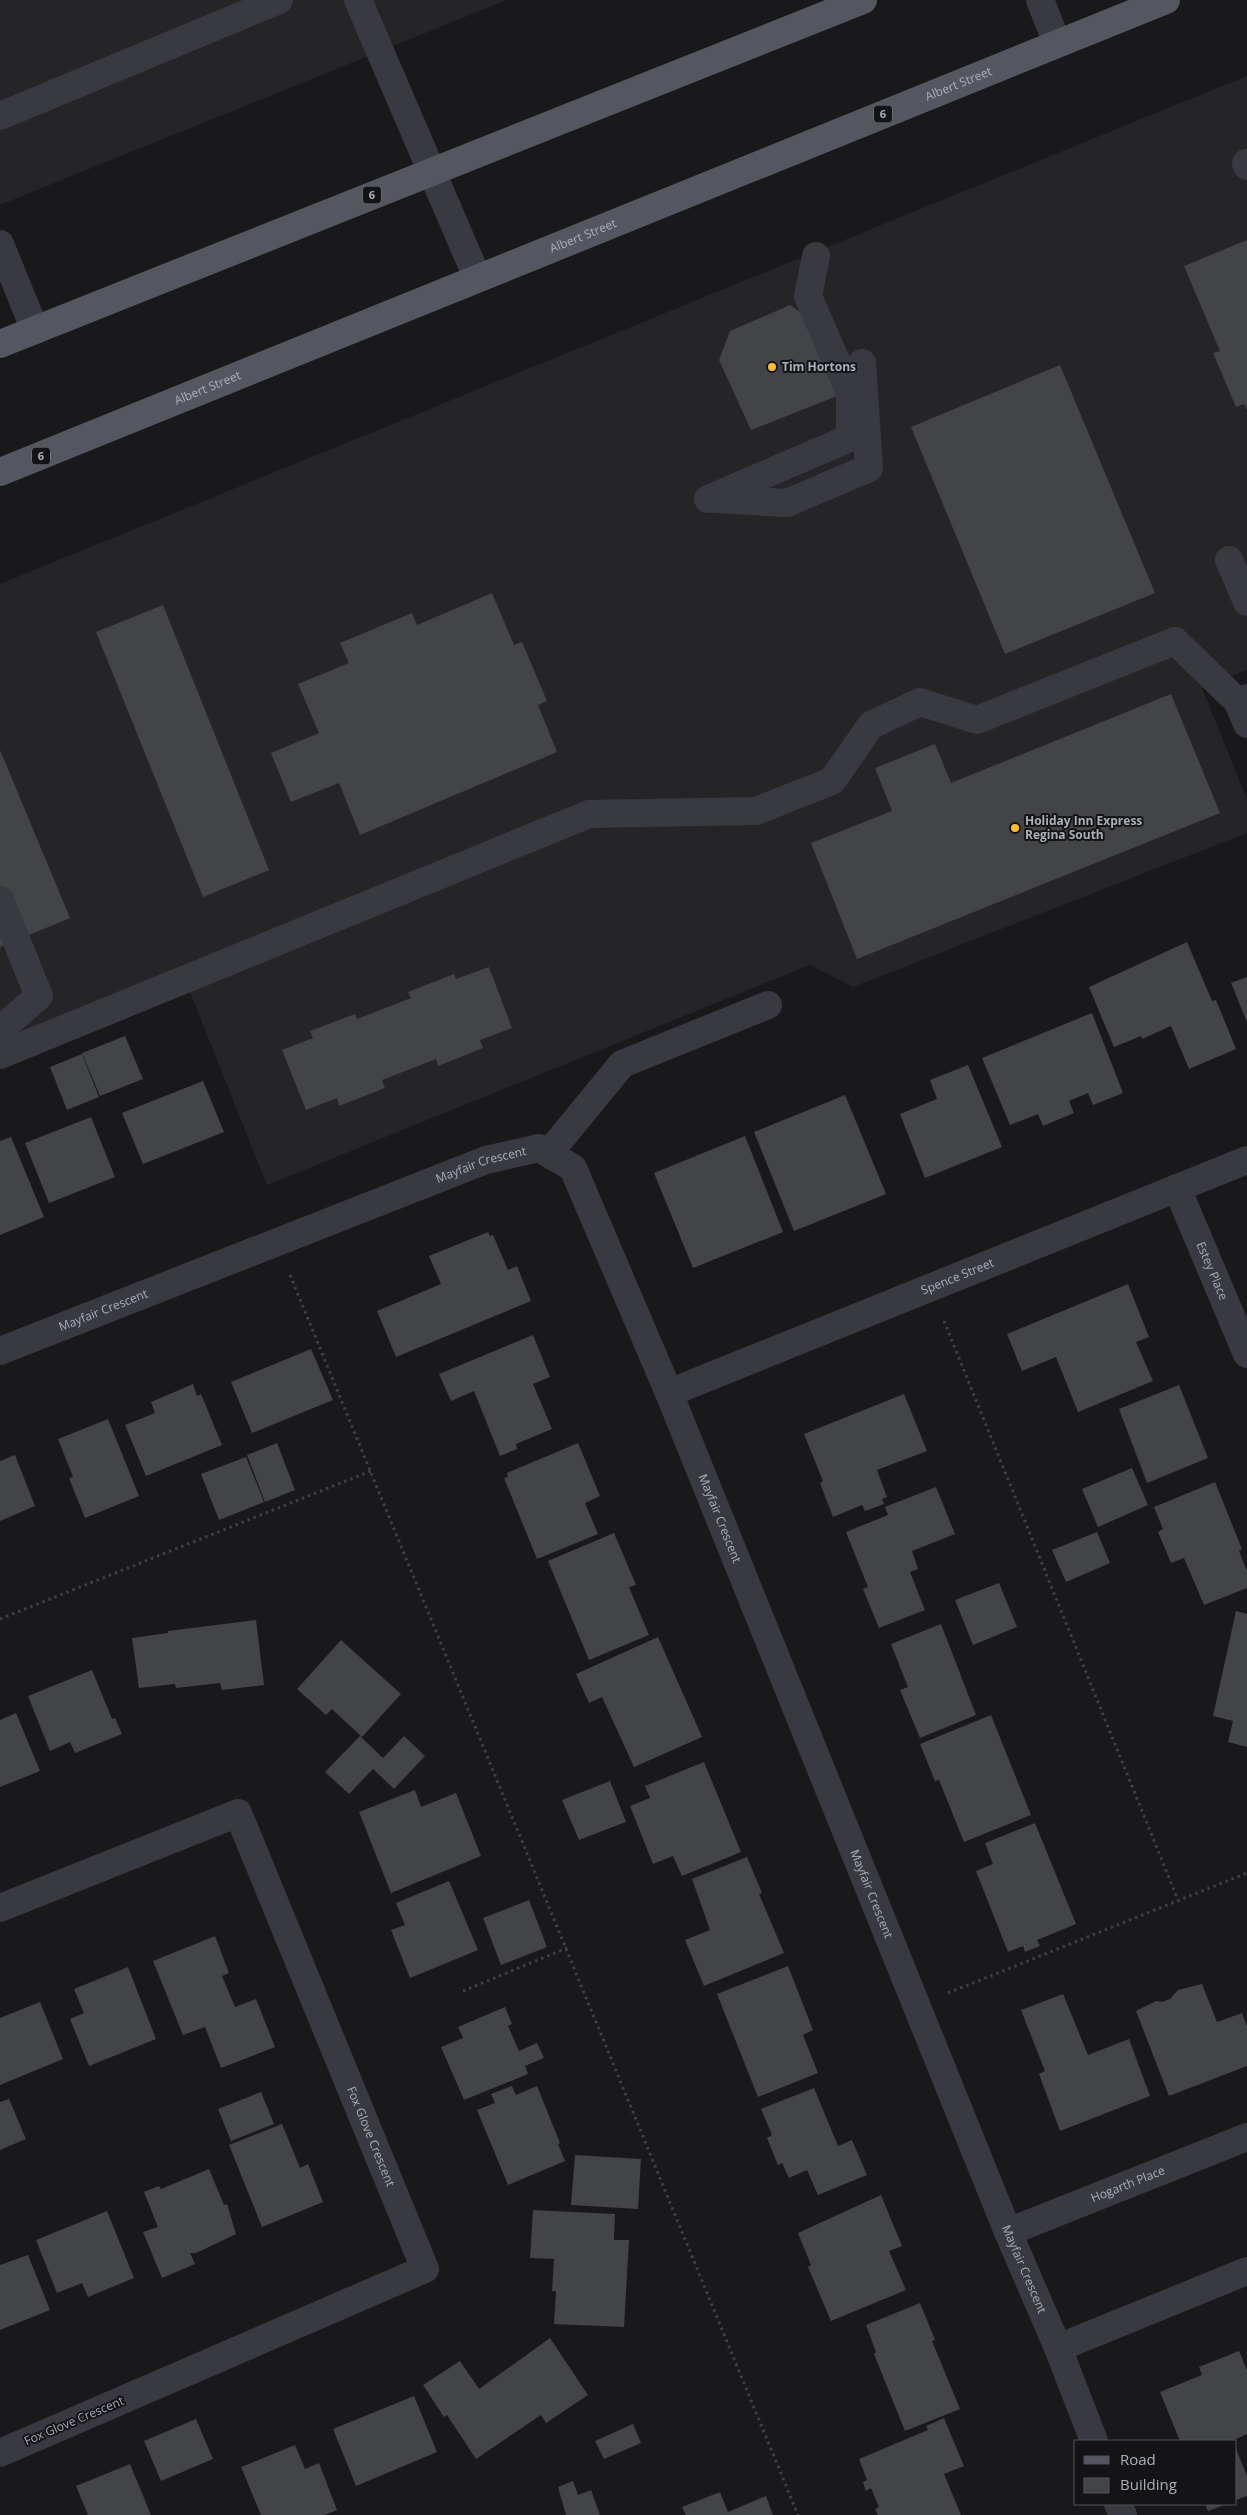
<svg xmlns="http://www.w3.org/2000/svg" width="1247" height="2515" viewBox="0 0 1247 2515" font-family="'Open Sans',sans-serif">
<rect width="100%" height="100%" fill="#19191b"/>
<g fill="#252528">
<path d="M0,0h507l-507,205z"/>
<path d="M1247,76v594l-45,18 45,111v34l-394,154 -43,-22 -543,220 -87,-218 -180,73v-456z"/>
</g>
<g fill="#434448">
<path d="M1247,240v170l-3,-6 -8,3 -23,-54 7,-2 -36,-85z"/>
<path d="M790,305l21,15 31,74 -91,36 -32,-70 11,-29z"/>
<path d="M1060,365l95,228 -150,61 -94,-227z"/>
<path d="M492,593l22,52 8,-3 25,59 -9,4 19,47 -197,83 -21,-52 -48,19 -20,-49 48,-20 -21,-49 51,-21 -9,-20 72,-30 5,12z"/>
<path d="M163,605l106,265 -66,27 -107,-265z"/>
<path d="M1171,694l49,119 -363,146 -46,-116 81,-32 -17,-43 60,-24 16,39z"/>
<path d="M0,750l70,168 -70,29z"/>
<path d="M1187,942l25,59 4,-1 20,49 -47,20 -18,-43 -29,13 -1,-3 -27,11 -25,-60z"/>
<path d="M489,967l23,61 -32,12 3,8 -45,18 -2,-7 -54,21 3,8 -46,18 -2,-8 -31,12 -24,-60 31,-12 -3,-7 45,-17 2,5 54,-21 -3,-6 46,-18 2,5z"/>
<path d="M1247,977v45l-16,-39z"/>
<path d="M1092,1013l31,80 -30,12 -5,-12 -19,8 5,12 -31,13 -5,-12 -28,11 -28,-67z"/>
<path d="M125,1036l18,43 -43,17 -18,-43z"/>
<path d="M82,1054l17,43 -32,13 -17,-43z"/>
<path d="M968,1065l34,82 -77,31 -25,-64 37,-15 -7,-19z"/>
<path d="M203,1081l21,51 -81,32 -21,-51z"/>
<path d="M845,1095l41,99 -92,37 -40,-99z"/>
<path d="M91,1117l24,60 -66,26 -24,-60z"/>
<path d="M745,1136l38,96 -90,36 -39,-95z"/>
<path d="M11,1137l33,80 -44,18v-94z"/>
<path d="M488,1232l2,4 3,-1 15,35 9,-4 14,35 -135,56 -19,-46 64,-27 -12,-28z"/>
<path d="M1128,1284l21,53 -13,5 17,39 -75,31 -22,-55 -34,14 -15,-37z"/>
<path d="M533,1335l17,42 -17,7 19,45 -36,15 1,5 -17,7 -26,-65 -23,10 -12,-27z"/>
<path d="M311,1349l22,51 -81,33 -21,-51z"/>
<path d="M193,1384l4,12 4,-2 21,51 -76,31 -21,-51 30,-12 -4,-11z"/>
<path d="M1179,1385l29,73 -61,25 -28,-74z"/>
<path d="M904,1394l23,57 -50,19 10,27 -5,2 2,5 -19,7 -3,-6 -29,12 -13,-34 3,-2 -19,-47z"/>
<path d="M108,1419l31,77 -54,22 -16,-40 4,-1 -15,-38z"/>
<path d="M277,1443l18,47 -30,12 -18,-47z"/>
<path d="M578,1443l22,53 -15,7 13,31 -61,25 -33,-81 4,-1 -1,-4z"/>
<path d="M15,1455l20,51 -35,15v-60z"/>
<path d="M246,1457l18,45 -45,18 -18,-46z"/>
<path d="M1132,1468l16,37 -50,22 -16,-38z"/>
<path d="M1215,1482l27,67 -3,2 8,20v17l-43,17 -20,-47 -13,5 -13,-31 5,-3 -9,-22z"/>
<path d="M936,1487l19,47 -43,17 6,18 -8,3 15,38 -46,18 -16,-39 5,-2 -22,-55 42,-17 -3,-8z"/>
<path d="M1097,1532l13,31 -44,19 -14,-32z"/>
<path d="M614,1533l22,52 -7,2 20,48 -60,25 -41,-99z"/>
<path d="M999,1583l18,44 -44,18 -18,-45z"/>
<path d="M1236,1611l11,3v133l-19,-5 5,-21 -20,-5z"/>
<path d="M256,1620l8,65 -42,5 -2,-7 -44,5 -1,-4 -36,4 -7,-50 36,-5v-2z"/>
<path d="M941,1624l35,91 -56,23 -20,-48 8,-3 -17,-43z"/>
<path d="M658,1637l44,100 -68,30 -32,-70 -13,6 -13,-29z"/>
<path d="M341,1640l60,54 -39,43 -30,-28 -6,6 -29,-26z"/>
<path d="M92,1670l20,49 3,-1 7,16 -47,19 -5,-11 -20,9 -22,-55z"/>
<path d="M16,1713l24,58 -40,16v-67z"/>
<path d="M991,1715l40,100 -67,27 -25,-62 -4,1 -15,-37z"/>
<path d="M360,1736l23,22 21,-22 21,20 -31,33 -21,-20 -24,25 -24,-22z"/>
<path d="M704,1762l37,90 -59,24 -9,-20 -20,8 -23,-58 20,-8 -5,-12z"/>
<path d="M610,1781l16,41 -47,18 -17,-40z"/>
<path d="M415,1790l6,17 35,-14 25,63 -90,37 -32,-81z"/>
<path d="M1035,1823l41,101 -39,16 3,6 -15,6 -2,-6 -15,6 -32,-81 17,-7 -8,-21z"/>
<path d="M747,1857l15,36 -3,1 25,59 -80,33 -19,-46 25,-10 -18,-51z"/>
<path d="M449,1881l29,69 -68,28 -19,-48 14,-5 -9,-22z"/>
<path d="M529,1900l18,47 -46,18 -18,-47z"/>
<path d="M215,1936l14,37 -7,3 13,31 21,-8 19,48 -54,21 -16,-41 -22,8 -30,-74z"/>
<path d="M788,1966l25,64 -10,5 15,38 -60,24 -41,-103z"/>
<path d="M128,1967l28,72 -67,27 -19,-47 14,-6 -10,-24z"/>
<path d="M1202,1984l15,38 25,-9 5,13v40l-78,30 -33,-85 20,-10 6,1 8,-3 8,-9z"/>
<path d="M1063,1994l25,61 41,-16 21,57 -90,35 -21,-57 6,-3 -24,-61z"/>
<path d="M40,2002l23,57 -63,26v-67z"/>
<path d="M505,2007l7,17 -4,2 11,25 18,-8 7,15 -19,8 3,8 -64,26 -23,-53 22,-9 -5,-11z"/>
<path d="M512,2086l4,9 21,-9 23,57 -2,1 7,17 -57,24 -31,-75 18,-7 -4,-9z"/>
<path d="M814,2088l24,58 14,-6 15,35 -49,20 -11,-25 -18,8 -7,-15 -4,2 -11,-27 5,-3 -11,-26z"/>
<path d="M261,2092l13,32 -43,17 -13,-32z"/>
<path d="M9,2099l17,40 -26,11v-48z"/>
<path d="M282,2124l18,44 8,-4 15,38 -61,25 -33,-82z"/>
<path d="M575,2155l66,4 -3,50 -67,-4z"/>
<path d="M209,2169l15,36 3,-1 9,30 -40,19h-6l5,11 -33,14 -19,-46 15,-5 -14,-35 15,-6 2,3z"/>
<path d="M881,2195l21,51 -13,5 17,39 -75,31 -23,-54 3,-2 -13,-32z"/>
<path d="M533,2210l82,4 -1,26h15l-5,87 -70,-3 2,-33h-4l2,-32 -24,-1z"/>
<path d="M107,2211l27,67 -46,19 -6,-14 -25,10 -21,-53z"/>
<path d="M28,2255l22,55 -50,20v-65z"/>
<path d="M920,2303l15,37 -3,1 28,68 -55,22 -31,-77 2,-2 -10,-27z"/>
<path d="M550,2338l38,57 -42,28 -5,-8 -65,44 -29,-44 -3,2 -21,-32 37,-24 19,28z"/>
<path d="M1239,2351l8,19v64l-15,7h-52l-20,-49 42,-17 -3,-8z"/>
<path d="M414,2396l23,56 -81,34 -23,-57z"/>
<path d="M944,2418l20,48 -20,8 17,41h-83l-3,-6 4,-2 -8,-19 -5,3 -3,-9 4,-2 -8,-21 69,-29 -2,-4z"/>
<path d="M196,2419l17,40 -52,22 -17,-40z"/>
<path d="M633,2424l8,19 -37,16 -9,-18z"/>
<path d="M295,2445l10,24 14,-6 18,47 -12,5h-64l-20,-48z"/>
<path d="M1236,2449l11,27v20l-11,4z"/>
<path d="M130,2464l21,51h-63l-12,-29z"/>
<path d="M573,2481l5,14 13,-5 9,25h-34l-8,-28z"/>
<path d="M720,2492l8,20 38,-16 7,19h-87l-4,-8z"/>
<path d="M1205,2504h22l-19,7z"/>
</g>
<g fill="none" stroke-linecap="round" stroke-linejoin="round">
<g stroke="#3f4148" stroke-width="3" stroke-dasharray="2.5 4" stroke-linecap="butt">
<path d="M290,1275l508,1240"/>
<path d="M944,1321l234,579"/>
<path d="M0,1619l371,-148"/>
<path d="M463,1991l104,-43"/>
<path d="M948,1993l299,-120"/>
</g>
<g stroke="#393a41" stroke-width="28">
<path d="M358,0l119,277"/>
<path d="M1040,0l17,43"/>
<path d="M0,116l279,-116"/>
<path d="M1246,163l1,3"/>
<path d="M0,244l35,86"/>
<path d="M708,499l142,-61v-45l-42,-97 8,-40"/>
<path d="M715,499l72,4 82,-35 -7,-105"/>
<path d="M1229,560l18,42"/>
<path d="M1247,698l-9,4 9,22"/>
<path d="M0,900l39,96 -39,34"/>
<path d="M0,1055l589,-241 167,-3 76,-30 39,-56 49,-23 57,18 198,-79 63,61"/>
<path d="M549,1153l73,-89 146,-59"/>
<path id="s1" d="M1177,1188l70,166"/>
<path id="s2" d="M0,1351l486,-191 53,-12 34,20 96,225 339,839 50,116 36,93"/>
<path id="s3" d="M669,1393l578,-233"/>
<path id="s4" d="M0,1908l238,-95 187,456 -425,184"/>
<path id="s5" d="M1008,2232l239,-95"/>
<path d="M1058,2348l189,-77"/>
<path d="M1118,2504l5,11"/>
</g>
<g stroke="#555760" stroke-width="28">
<path d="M0,344l863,-344"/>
<path id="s6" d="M0,472l1166,-472"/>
</g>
</g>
<g fill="#ffbd2d" stroke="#141416" stroke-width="2">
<circle cx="772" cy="367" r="5"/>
<circle cx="1015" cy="828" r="5"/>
</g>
<g text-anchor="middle" stroke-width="4" stroke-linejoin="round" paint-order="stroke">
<g fill="#141416" stroke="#7d808a" stroke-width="1">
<rect x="874" y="105.5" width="18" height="17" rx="4"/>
<rect x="363" y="186.5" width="18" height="17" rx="4"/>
<rect x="32" y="447.5" width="18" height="17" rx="4"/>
</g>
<g font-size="11" font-weight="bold" fill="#aaafbc">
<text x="883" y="118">6</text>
<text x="372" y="199">6</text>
<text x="41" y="460">6</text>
</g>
<g font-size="12" fill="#aaafbc" stroke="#141416">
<text dy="4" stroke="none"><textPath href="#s6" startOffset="1034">Albert Street</textPath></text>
<text dy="4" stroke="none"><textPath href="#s6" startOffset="629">Albert Street</textPath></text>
<text dy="4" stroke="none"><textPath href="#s6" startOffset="224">Albert Street</textPath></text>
<text dy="4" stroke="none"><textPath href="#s2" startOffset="516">Mayfair Crescent</textPath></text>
<text dy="4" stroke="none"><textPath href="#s1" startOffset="90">Estey Place</textPath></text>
<text dy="4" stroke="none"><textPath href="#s3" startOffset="311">Spence Street</textPath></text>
<text dy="4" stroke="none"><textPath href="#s2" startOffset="111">Mayfair Crescent</textPath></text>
<text dy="4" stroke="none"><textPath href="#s2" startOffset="996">Mayfair Crescent</textPath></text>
<text dy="4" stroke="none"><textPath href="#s2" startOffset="1401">Mayfair Crescent</textPath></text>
<text dy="4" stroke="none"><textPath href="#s4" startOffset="606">Fox Glove Crescent</textPath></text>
<text dy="4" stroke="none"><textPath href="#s5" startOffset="129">Hogarth Place</textPath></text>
<text dy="4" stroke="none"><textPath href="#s2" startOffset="1806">Mayfair Crescent</textPath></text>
<text transform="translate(74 2421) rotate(-23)" y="4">Fox Glove Crescent</text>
</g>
<g font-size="12" font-weight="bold" fill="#aaafbc" stroke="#141416" text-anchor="start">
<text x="782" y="371">Tim Hortons</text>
<text x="1025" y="825">Holiday Inn Express<tspan x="1025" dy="14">Regina South</tspan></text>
</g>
</g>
<rect x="1074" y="2440" width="162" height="65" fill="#141416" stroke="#505258"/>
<rect x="1084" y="2456" width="25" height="8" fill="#555760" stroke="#505258"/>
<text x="1120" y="2465" font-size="15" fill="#aaafbc">Road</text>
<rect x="1084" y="2478" width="25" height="15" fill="#434448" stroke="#505258"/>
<text x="1120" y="2490" font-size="15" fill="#aaafbc">Building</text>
</svg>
